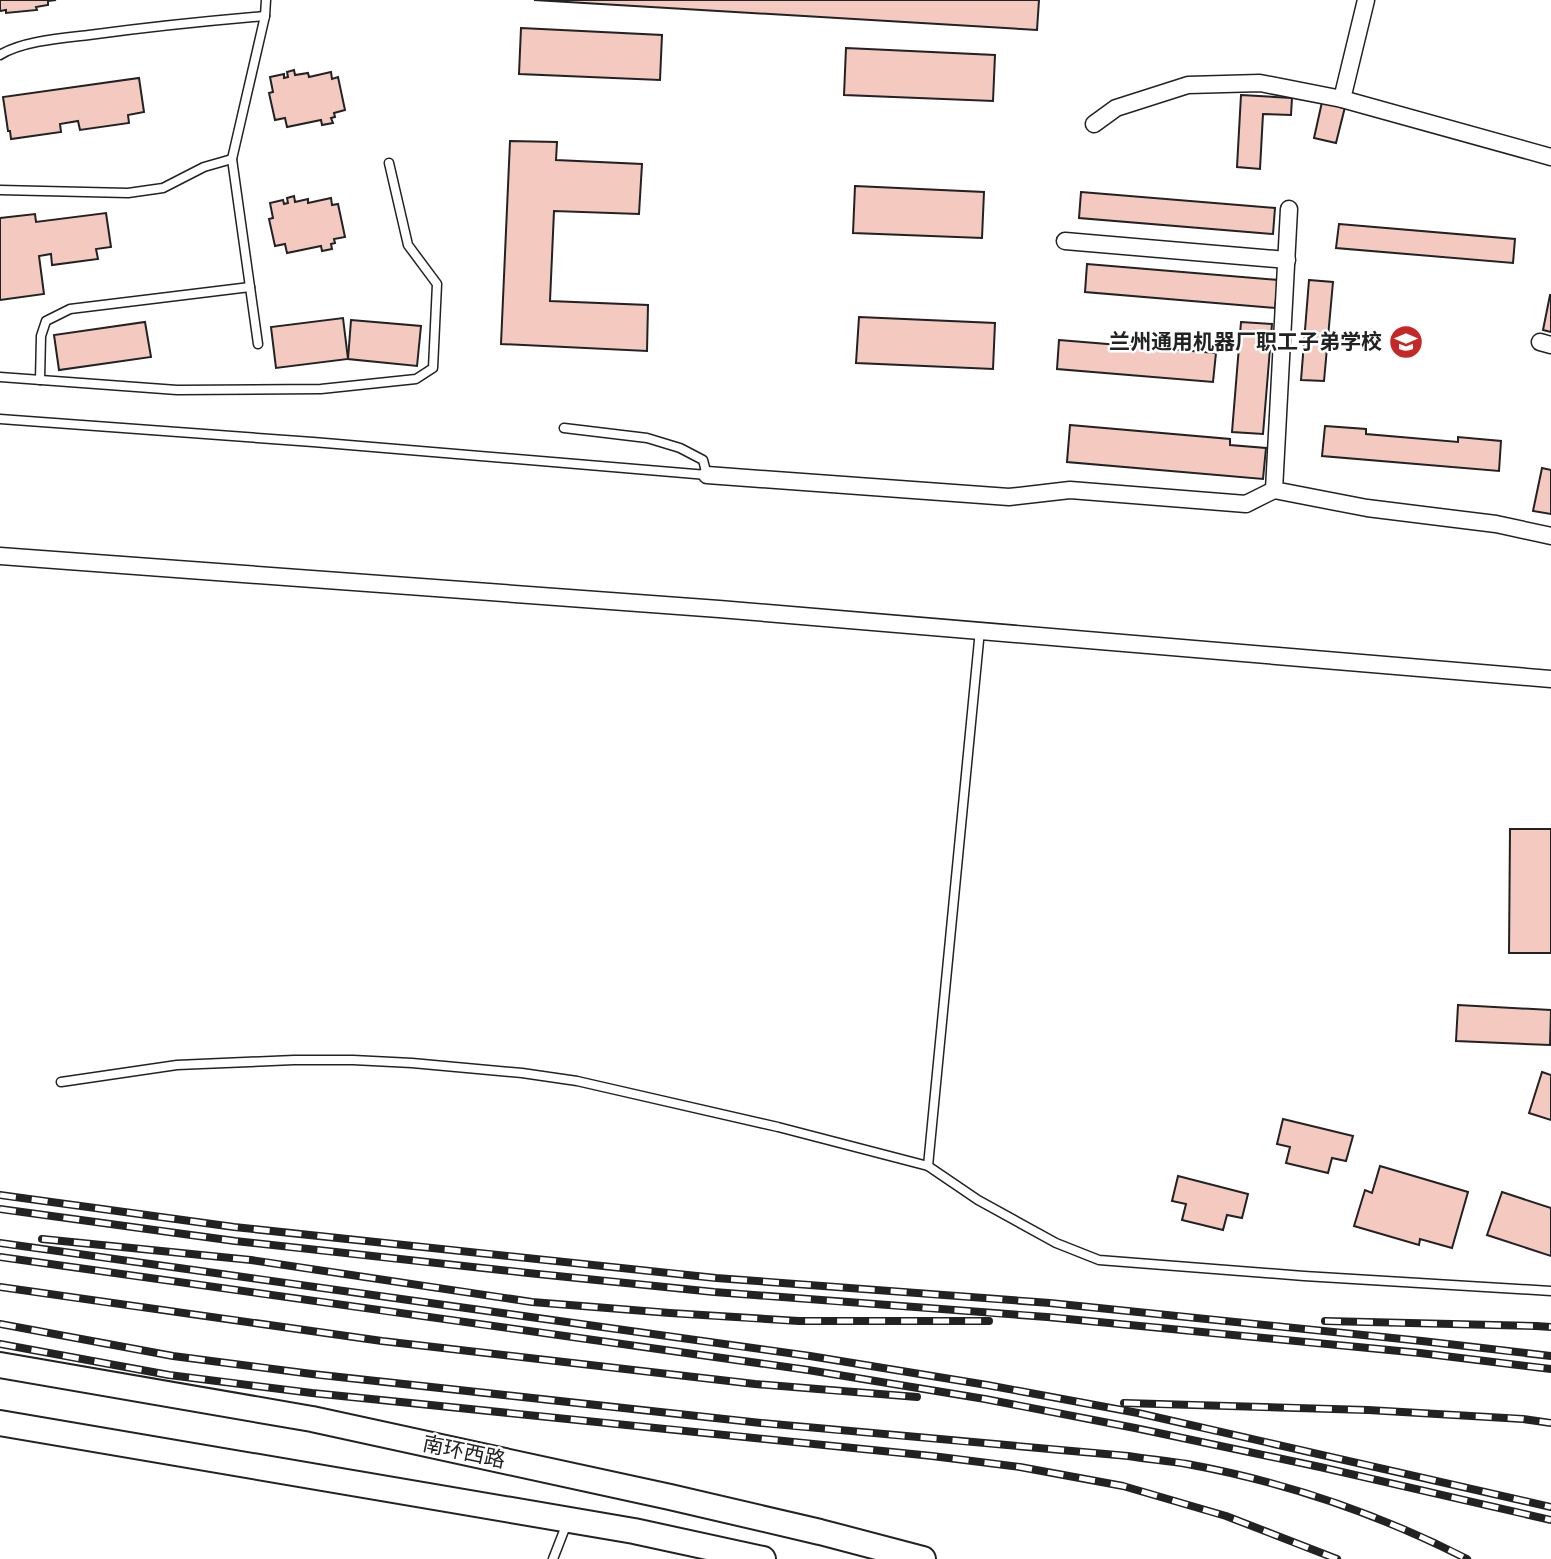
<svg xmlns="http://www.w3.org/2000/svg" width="1551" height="1559" viewBox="0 0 1551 1559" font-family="'Roboto Serif','Noto Sans SC',serif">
<rect width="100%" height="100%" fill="#fff"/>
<g fill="#f3c9c0" stroke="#222" stroke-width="2">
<path d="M0,0h56l-8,1v4l-12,2 1,3 -31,3v-3l-6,1z"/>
<path d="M534,0h505l-2,30z"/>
<path d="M521,28l141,7 -2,45 -141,-6z"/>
<path d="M846,48l149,7 -2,46 -149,-6z"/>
<path d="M294,70l1,5 13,-2 1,4 22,-5 1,7 6,-2 7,33 -11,3 1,4 -4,1 2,5 -11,2 -1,-5 -34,7 -2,-9 -10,2 -6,-27 4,-1 -3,-15 14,-3v4l4,-1 -1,-5z"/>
<path d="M139,78l5,34 -16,3 1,8 -49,7 -2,-9 -18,3 1,8 -50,7 -1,-8h-2l-5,-34z"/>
<path d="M1241,95l51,3 -1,17 -28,-1 -3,55 -23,-2z"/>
<path d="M1322,102l23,5 -9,36 -22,-5z"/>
<path d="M510,141l47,1 -1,18 86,4 -3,50 -85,-3 -4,90 98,4 -1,46 -146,-7z"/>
<path d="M855,186l129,6 -2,46 -129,-5z"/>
<path d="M1081,192l194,16 -2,26 -194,-16z"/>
<path d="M294,196l1,6 13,-3v4l23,-5 1,7 6,-1 7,33 -11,2 1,4 -4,1 1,5 -10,2 -1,-5 -34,7 -2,-9 -10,2 -6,-27 4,-1 -3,-15 13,-3 1,4 4,-1 -1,-5z"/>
<path d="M106,213l5,34 -15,2 2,10 -46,6 -1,-11 -12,2 5,38 -44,6v-82l35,-4 1,8z"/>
<path d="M1339,224l176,15 -2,24 -177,-15z"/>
<path d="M1087,264l191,16 -3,28 -190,-16z"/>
<path d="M1309,280l24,2 -9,99 -23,-1z"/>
<path d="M1550,295h1v37l-8,-2z"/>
<path d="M859,317l136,6 -2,46 -137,-6z"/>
<path d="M343,318l5,41 -72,9 -5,-41z"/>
<path d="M351,320l70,6 -4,40 -69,-7z"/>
<path d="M145,322l6,35 -92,13 -5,-35z"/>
<path d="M1241,322l31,2 -9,110 -31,-2z"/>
<path d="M1059,340l157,13 -3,29 -156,-13z"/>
<path d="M1070,425l160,14v6l36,3 -3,31 -196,-17z"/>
<path d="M1325,426l41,3v5l92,8v-5l43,4 -2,30 -177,-15z"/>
<path d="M1542,468l9,2v44l-18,-3z"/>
<path d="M1510,829h41v124h-42z"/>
<path d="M1458,1005l93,5 -1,35 -94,-4z"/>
<path d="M1542,1072l9,3v45l-22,-7z"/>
<path d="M1283,1119l70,17 -7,25 -14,-3 -4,15 -42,-10 4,-16 -13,-3z"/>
<path d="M1380,1166l88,26 -16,56 -32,-9 -1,6 -65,-19 11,-36 7,3z"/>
<path d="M1178,1176l70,18 -6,24 -15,-3 -4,15 -41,-10 4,-16 -14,-3z"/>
<path d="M1502,1192l49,16v48l-64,-21z"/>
</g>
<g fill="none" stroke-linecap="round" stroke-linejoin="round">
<g stroke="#222" stroke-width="11">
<g id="service">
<path d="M0,55c22,-14 63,-17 89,-20 59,-8 117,-14 176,-19"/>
<path d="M0,190l128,3 35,-5 41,-21 28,-8"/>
<path d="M258,344l-26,-185 33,-143 1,-16"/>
<path d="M0,377l177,13 144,-1 95,-10 17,-11 4,-84 -29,-39 -19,-82"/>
<path d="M40,380l1,-44 5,-15 24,-12 180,-22"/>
<path d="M0,419l313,23 394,33 -4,-15 -23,-12 -33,-10 -83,-10"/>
<path d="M61,1082l116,-17 117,-5h59l59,3 110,10 55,8 201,46 150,39 50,34 78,43 43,17 205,16 247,15"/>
<path d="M928,1166l52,-536"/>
<path d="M553,1559l14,-36"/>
</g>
</g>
<g stroke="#222" stroke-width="19">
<g id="minor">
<path d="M1366,0l-24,99 209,58"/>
<path d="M1094,124l22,-16 72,-23 72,-2 82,16"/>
<path d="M1289,209l-15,281 93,18 129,16 55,12"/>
<path d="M1065,241l222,19"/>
<path d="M1540,342l11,3"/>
<path d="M707,475l302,22 61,-7 176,14 28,-14"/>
<path d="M0,556l719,53 832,70"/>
</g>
</g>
<g stroke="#222" stroke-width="28">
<g id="trunk">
<path d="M0,1365l312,54 358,78 150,35 103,27"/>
<path d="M0,1423l634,108 129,28"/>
</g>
</g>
<use href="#service" stroke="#fff" stroke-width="8"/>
<use href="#minor" stroke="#fff" stroke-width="16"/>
<use href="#trunk" stroke="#fff" stroke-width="24"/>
<g stroke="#222" stroke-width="8">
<g id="rail">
<path d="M0,1195l234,32 482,51 334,25 372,38 129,15"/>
<path d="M0,1209l235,32 293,32 186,19 333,25 373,36 131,16"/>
<path d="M42,1239l209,21 281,42 138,11 129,8h190"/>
<path d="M0,1243l810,113 177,29 151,28 413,94"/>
<path d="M0,1257l808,113 177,29 150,29 185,39 231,53"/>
<path d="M0,1287l382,54 373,43 162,13"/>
<path d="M1325,1321l211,5 15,1"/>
<path d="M0,1324l173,32 139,18 449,49 367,33c20,3 40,5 59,8 98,18 192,50 280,95"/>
<path d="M0,1344l169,31 143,18 620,63 88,11 103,19 103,30 111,43"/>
<path d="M1124,1403l244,7 155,9 28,4"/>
</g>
</g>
<use href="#rail" stroke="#fff" stroke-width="5" stroke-dasharray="16" stroke-linecap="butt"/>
</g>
<defs>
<g id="school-disc" transform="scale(1.75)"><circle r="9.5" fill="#c62828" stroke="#fff"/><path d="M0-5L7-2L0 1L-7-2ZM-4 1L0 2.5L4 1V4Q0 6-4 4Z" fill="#fff"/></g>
</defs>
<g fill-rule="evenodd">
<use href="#school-disc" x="1406" y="342"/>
</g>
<g text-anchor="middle" stroke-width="5" stroke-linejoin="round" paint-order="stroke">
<g font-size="21" font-weight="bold" fill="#222" stroke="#fff" text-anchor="end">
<text x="1382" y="349">兰州通用机器厂职工子弟学校</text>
</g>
<g font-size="21" fill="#222" stroke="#fff">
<text transform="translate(464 1452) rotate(12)" y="7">南环西路</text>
</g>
</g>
</svg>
